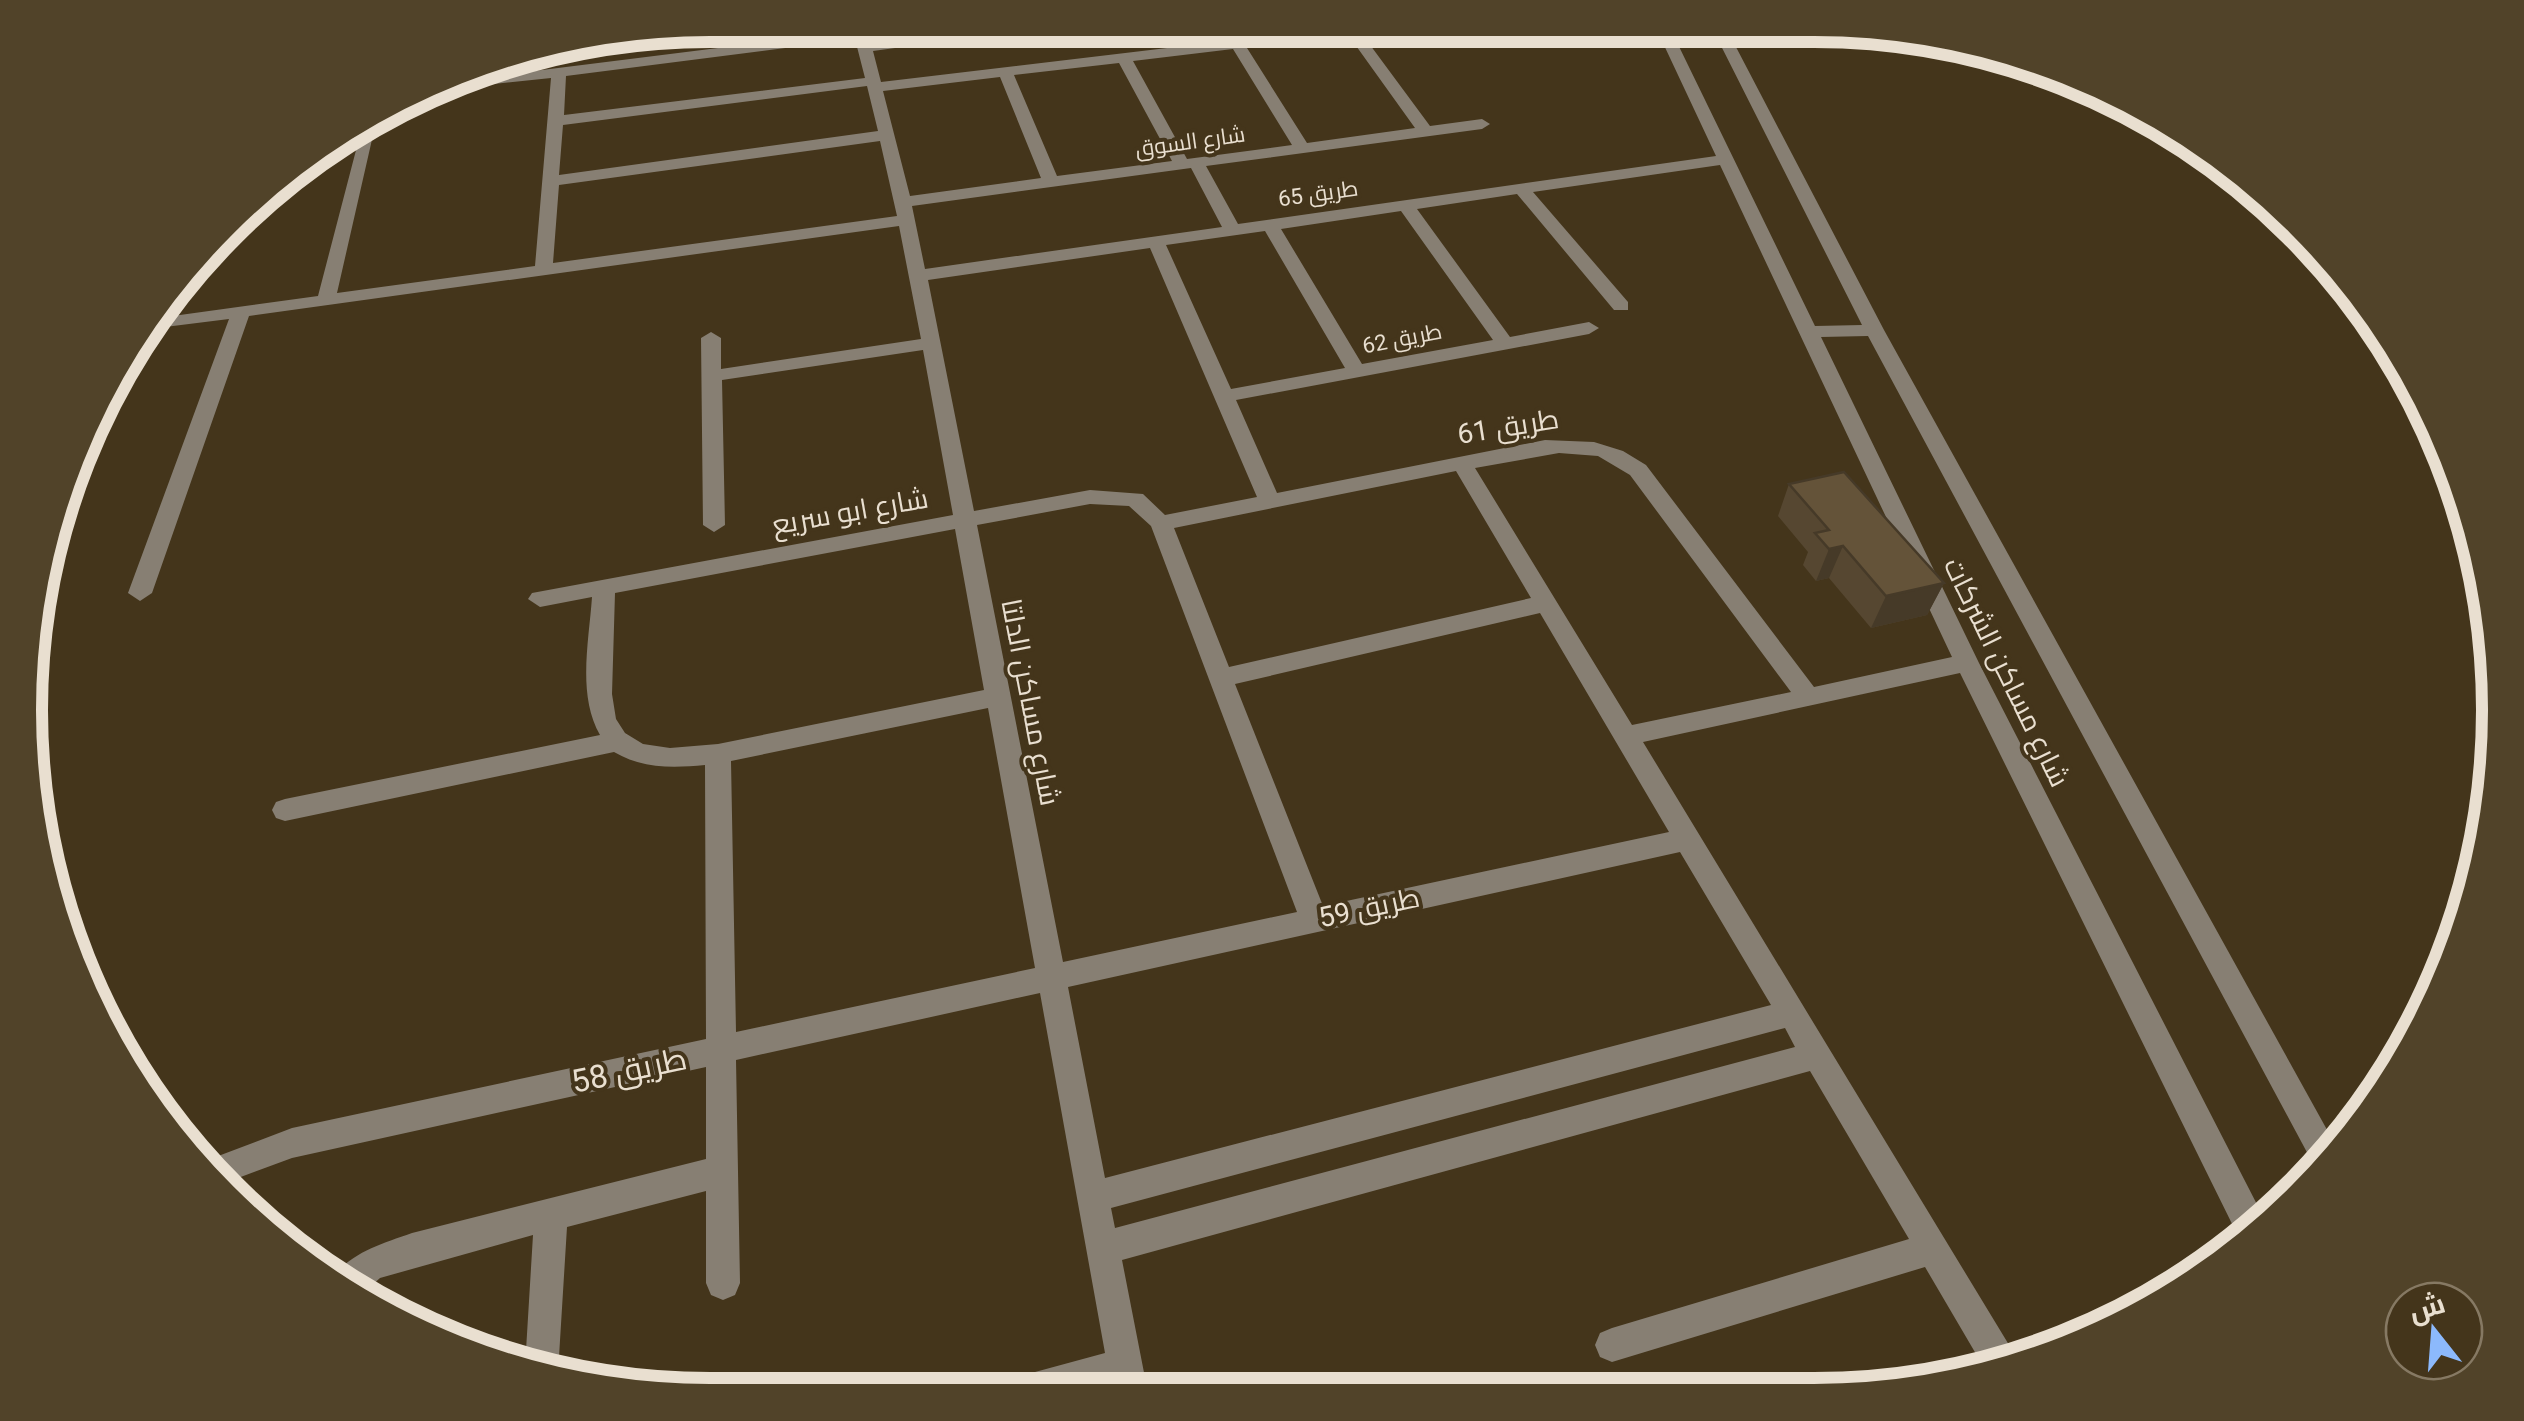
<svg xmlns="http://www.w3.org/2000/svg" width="2524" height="1421" viewBox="0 0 2524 1421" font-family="Roboto,Cairo,sans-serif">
<rect width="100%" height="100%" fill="#44351b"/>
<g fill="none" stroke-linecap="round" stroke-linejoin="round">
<path fill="#877f73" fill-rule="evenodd" d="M852,25h14l5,18 147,-18h46l-191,26 8,31 471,-56h50l-40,8 68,92 52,-7 8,5 -8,5 -276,37 32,58 478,-68 -61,-130h14l146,300 47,-1 -151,-299h14l159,304 452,816 -19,25 -449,-835 -47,1 158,326 286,557 -24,22 -281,-569 -317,69 377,621 -34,8 -61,-104 -313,95 -12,-5 -5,-12 5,-12 12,-5 297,-89 -99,-168 -688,189 26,133h-36l-1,-7 -24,7h-81l5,-13 13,-5 81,-22 -65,-360 -304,67 4,223 -5,12 -12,5 -12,-5 -5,-12v-92l-139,36 -9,146 -33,-6 8,-132 -153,43 -21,19 -26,-21c22,-25 48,-32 79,-43l294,-74v-92l-414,91 -70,26 -25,-20 95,-36 414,-89 -1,-274c-32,3 -62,4 -91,-13l-329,69 -9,-3 -4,-8 4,-8 9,-3 315,-64c-23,-40 -11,-94 -8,-138l-52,10 -12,-8 4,-6 421,-78 -30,-165 -201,30 3,145 -11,7 -11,-7 -2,-187 10,-6 10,6v31l200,-30 -22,-113 -650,90 -97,277 -12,8 -12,-8 101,-274 -88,11 10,-11 167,-23 43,-165 15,-9 -39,171 198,-27 16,-188 -114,12 17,-9 399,-50zM1349,36l66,92 -108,15 -60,-95zM855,39l10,39 -301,37 2,-39zM1233,49l59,96 -105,14 -54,-98zM1119,63l53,98 -115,15 -43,-101zM1000,77l41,101 -131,18 -27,-105zM867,86l11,45 -319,44 4,-50zM880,141l17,75 -344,47 6,-78zM1720,165l232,492 -138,30 -168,-222 -23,-14 -29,-9 -49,-2 -268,53 -41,-93 353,-66 10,-6 -10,-6 -79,15 -93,-128 100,-15 97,116h14v-8l-95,-110zM1191,168l31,59 -297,42 -13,-63zM1401,211l92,129 -131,24 -81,-135zM1265,231l80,137 -114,21 -65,-144zM1150,248l107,249 -92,18 -22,-21 -53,-4 -116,21 -46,-231zM1559,453l39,3 32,19 161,217 -159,33 -157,-257zM1456,471l75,127 -302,69 -55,-139zM1090,504l39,2 22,20 146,386 -234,50 -86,-437zM955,529l29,161 -266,54 -48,4 -27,-4 -18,-11 -9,-14 -4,-25 3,-101zM1540,613l129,219 -346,74 -88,-222zM988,708l47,260 -299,64 -5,-271zM1680,852l91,153 -666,173 -37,-191zM1785,1028l10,19 -680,181 -4,-20z"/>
</g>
<path fill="#564731" d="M1789,484l155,99 -17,32 -56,13 -42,-50 -13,3 -13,-16 5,-13 -30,-36z"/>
<g fill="#463a28">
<path d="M1843,546l-14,32 -13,3 13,-32z"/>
<path d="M1944,583l-17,32 -56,13 15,-32z"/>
</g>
<path fill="#645339" stroke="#463a28" stroke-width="2.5" d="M1844,472l100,111 -58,13 -43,-50 -14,3 -14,-16 14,-3 -40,-46z"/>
<g text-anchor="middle" stroke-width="8" stroke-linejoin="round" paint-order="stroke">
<g font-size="22" fill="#e9dfd0" stroke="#44351b">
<text transform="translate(1190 141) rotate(-8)" y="8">شارع السوق</text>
<text transform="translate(1318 193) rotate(-8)" y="8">طريق 65</text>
<text transform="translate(1402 338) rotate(-11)" y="8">طريق 62</text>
</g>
<g font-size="28" fill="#e9dfd0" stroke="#44351b">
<text transform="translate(1508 426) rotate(-9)" y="10">طريق 61</text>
<text transform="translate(850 511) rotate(-10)" y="10">شارع ابو سريع</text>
<text transform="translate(2007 672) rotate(64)" y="10">شارع مساكن الشركات</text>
<text transform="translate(1031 702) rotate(79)" y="10">شارع مساكن الدلتا</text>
<text transform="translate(1369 907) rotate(-12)" y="10">طريق 59</text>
</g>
<g font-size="32" fill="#e9dfd0" stroke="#44351b">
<text transform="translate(629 1070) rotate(-12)" y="11">طريق 58</text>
</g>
</g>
<path d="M0 0H2524V1421H0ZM710 42H1814A668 668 0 0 1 2482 710V710A668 668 0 0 1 1814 1378H710A668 668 0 0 1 42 710V710A668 668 0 0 1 710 42Z" fill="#514329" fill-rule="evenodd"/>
<path fill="none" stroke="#e9dfd0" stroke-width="12" d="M710 42H1814A668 668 0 0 1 2482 710V710A668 668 0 0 1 1814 1378H710A668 668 0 0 1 42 710V710A668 668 0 0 1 710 42Z"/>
<g transform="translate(2434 1331) rotate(343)"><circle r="48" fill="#44351b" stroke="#867963" stroke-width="2.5"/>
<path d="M0-8L18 38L0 25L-18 38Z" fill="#8cb9fc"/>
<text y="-15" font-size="28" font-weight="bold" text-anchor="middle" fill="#e9dfd0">ش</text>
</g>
</svg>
